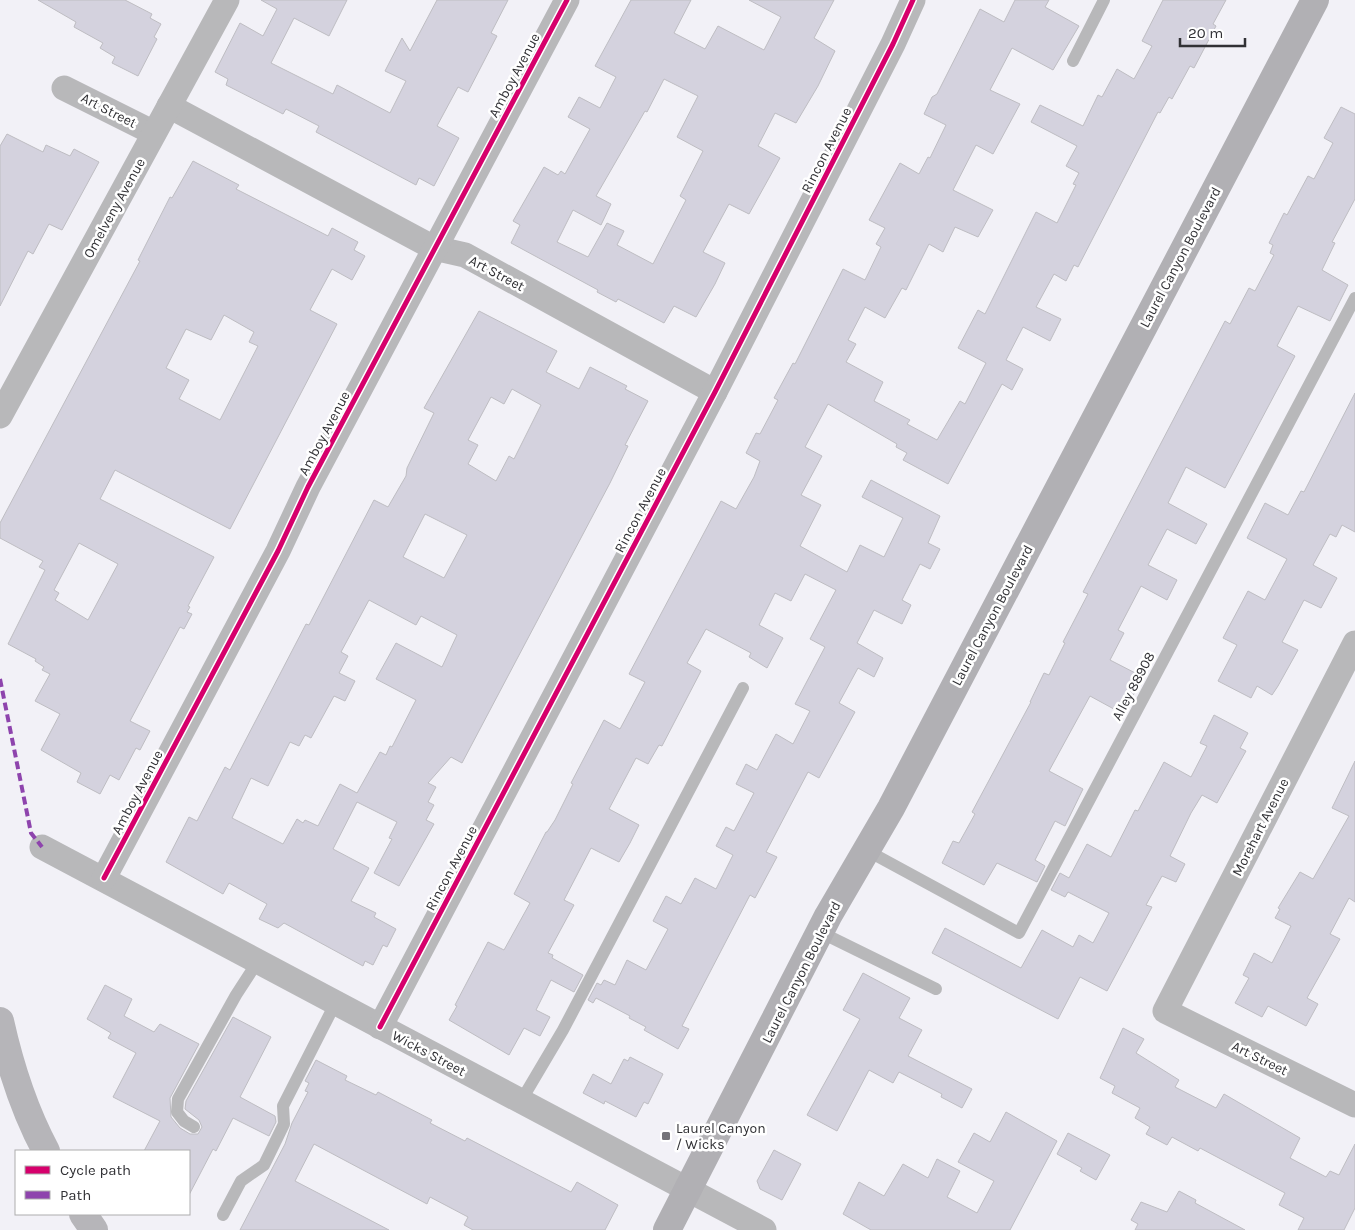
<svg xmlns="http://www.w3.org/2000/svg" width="1355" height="1230" viewBox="0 0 1355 1230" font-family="Karla,sans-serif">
<rect width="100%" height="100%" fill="#f2f1f7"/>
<g fill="#d4d2de" stroke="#bebdc2" fill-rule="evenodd">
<path d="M38,0h87l27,14 -2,4 11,6 -7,13 3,2 -19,37 -26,-13 3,-6 -15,-9 3,-5 -29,-16 2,-5z"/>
<path d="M261,0h86l-18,36 -35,-18 -23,45 62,31 4,-9 53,28 16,-32 -21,-10 17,-33 8,13 27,-51h71l-17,33 6,3 -29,56 -10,-5 -21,39 22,12 -25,48 -15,-8 -3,7 -100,-53 3,-6 -33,-17 -3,5 -57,-29 2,-6 -13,-7 25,-49 23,13 14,-27z"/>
<path d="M631,0h60l-17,33 31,16 13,-23 46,24 17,-33 -32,-17h85l-20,38 21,13 -17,35 -22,37 -21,-10 -17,33 22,12 -11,20 -20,36 -20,-10 -26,48 22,11 -10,21 -19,33 -22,-11 -10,17 -46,-24 -2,3 -19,-10 1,-2 -87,-47 9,-18 -7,-4 31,-54 14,8 3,-4 4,3 25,-45 -22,-12 11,-20 21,11 16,-31 -21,-11zM664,79l34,17 -21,41 26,14 -23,45 6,4 -33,64 -36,-19 7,-14 -17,-8 -19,34 -31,-15 16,-32 28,15 10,-21 -15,-8 49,-85 2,1z"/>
<path d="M1015,0h34l-4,7 34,19 -26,44 -41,-22 -22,42 30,14 -27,50 -17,-9 -23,45 40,20 -15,27 -23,-10 -12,25 -14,-8 -23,46 -4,-2 -17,30 -20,-11 -17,33 8,4 -10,18 37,20 -9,19 36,19 -3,4 30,16 23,-39 5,3 21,-41 -28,-15 20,-38 7,4 51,-102 21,11 19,-38 -3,-1 6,-11 -13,-7 11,-20 -46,-24 9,-17 43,21 15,-31 4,2 15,-28 17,10 18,-33 -10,-5 21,-41h63l-13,24 3,2 -22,42 -4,-2 -18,33 -3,-2 -9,16 -2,-1 -80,155 -4,-2 -8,16 -12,-7 -18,33 25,12 -11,22 -27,-14 -17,33 17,9 -11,21 -10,-6 -54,100 -45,-24 4,-7 -11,-6 1,-3 -69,-40 -23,43 17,9 -21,39 20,10 -21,41 47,26 13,-27 24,12 19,-39 -41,-21 9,-17 69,36 -12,27 12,6 -10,20 -10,-5 -18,36 9,5 -9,19 -28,-14 -17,33 26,15 -9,19 -16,-9 -19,35 16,9 -36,66 -11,-6 -20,38 -22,42 11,5 -22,41 -5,-3 -68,131 7,3 -11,20 -34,-19 2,-3 -17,-9 1,-2 -34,-18 -3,5 -5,-3 9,-17 4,2 3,-5 11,5 12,-25 19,10 22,-41 -15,-8 13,-25 15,8 14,-26 21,11 17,-34 -17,-9 10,-19 8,4 20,-38 -18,-9 10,-20 11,6 19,-36 17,10 17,-33 -15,-7 30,-57 -15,-8 26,-49 -31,-16 -14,27 -16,-8 -16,32 24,13 -16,30 -18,-11 2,-4 -45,-24 -19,34 14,8 -39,75 -3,-1 -11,19 -12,-6 -27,51 30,16 -9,18 -11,19 -28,-14 -27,52 10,5 -26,48 5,2 -1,3 31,17 -9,17 -23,-12 -15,30 14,7 -10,19 -16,-8 -15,27 -60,-35 8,-14 -2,-1 33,-63 16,8 26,-47 -16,-9 32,-62h1l8,-12 18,-36 -2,-1 33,-63 16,9 8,-15 17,-32 -16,-8 92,-173 15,8 18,-32 6,-16 -14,-8 10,-20 4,1 18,-34 -4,-2 19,-35 2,1 48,-95 22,11 16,-33 -5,-3 9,-16 -16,-8 31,-57 19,11 9,-17 2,1 16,-33 -22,-11 8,-17 5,-3 43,-85 24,13z"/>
<path d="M1341,107l14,7v85l-23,43 3,1 -13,27 26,15 -18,36 -32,-15 -21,40 18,10 -70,132 -39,-21 -18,36 39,21 -11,20 -29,-15 -19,36 29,15 -10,20 -26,-14 -23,44 6,3 -14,27 33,17 -20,37 -33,-18 -41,75 34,18 -18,37 -10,-5 -20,39 10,6 -8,16 -40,-19 -13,22 -42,-22 11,-22 6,2 16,-29 -3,-2 59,-110h-1l14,-29 5,2 16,-32 -2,-1 25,-48 -5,-2 142,-271 5,3 19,-36 6,3 19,-36 -4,-2 3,-8 -4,-2 15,-30 3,2 21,-39 6,3 19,-36 -9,-5z"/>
<path d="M7,134l36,18 3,-7 24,11 4,-7 25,13 -37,68 -13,-6 -16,30 -5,-3 -28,55v-160z"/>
<path d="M193,161l46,24 -3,4 92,47 4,-8 26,14 -4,8 11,6 -13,24 -20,-11 -22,41 27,14 -107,205 -115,-59 -15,29 114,58 -26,49 2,1 -3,5 5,2 -8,15 -4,-2 -50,94 20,10 -10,19 -4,-2 -17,32 -9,-5 -10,19 -23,-12 4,-9 -40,-23 19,-36 -25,-13 15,-27 -8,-4 2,-3 -9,-6 1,-2 -28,-15 37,-74 -6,-3 4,-6 -43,-23v-15l140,-262 -2,-1 32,-63 2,1zM224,315l30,17 -5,10 9,4 -38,74 -41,-21 10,-19 -23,-12 20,-39 25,11zM79,543l39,21 -30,56 -33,-20 4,-7 -5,-3z"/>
<path d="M479,311l78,40 -11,21 33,17 11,-22 37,19 -2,3 23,12 -23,44 3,1 -18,37 -148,280 -11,-6 -23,26 8,4 -8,15 6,3 -8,15 8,4 -35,62 -25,-13 18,-34 -3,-1 8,-16 -40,-20 -24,47 36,19 -18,33 25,12 -2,4 22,12 -9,18 -4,-2 -10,20 -8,-4 -2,5 -79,-43 -6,5 -19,-9 8,-15 -38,-21 -6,11 -57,-32 23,-45 8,4 28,-54 5,3 76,-146 3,1 65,-125 14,7 18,-31 1,-8 27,-55 -10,-5zM512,389l29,16 -27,54 -5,-3 -13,25 -28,-17 10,-19 -10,-5 23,-43 13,7zM425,514l42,21 -23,43 -41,-21zM369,600l47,25 5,-9 36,19 -15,32 -46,-24 -20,36 40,21 -24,47 -2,-1 -4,9 -6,-3 -23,41 -17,-9 -22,42 -13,-6 -2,3 -6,-4 -14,25 -51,-26 19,-40 17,8 22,-44 9,4 6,-11 6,3 23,-42 11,5 10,-20 -16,-8 9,-17 -7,-4z"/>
<path d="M1355,393v139l-13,-7 -6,12 -6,-3 -17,31 24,13 -16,30 -17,-8 -22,42 16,8 -20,36 -6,9 -15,-9 -6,12 -33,-17 19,-36 -14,-7 25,-47 17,9 22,-41 -40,-21 18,-35 23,12 13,-24 3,1z"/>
<path d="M1214,715l34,18 -8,15 6,3 -29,52 -15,-8 -11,18 -21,43 15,8 -9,18 -14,-6 -16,29 6,2 -45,84 -27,-14 -22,42 -126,-66 13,-25 76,40 21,-38 31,17 6,-12 14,8 16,-30 -41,-21 -3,5 -14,-7 9,-17 9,5 18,-34 24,13 24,-47 3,1 26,-49 27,15 16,-31 -7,-3z"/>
<path d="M1355,761v141l-6,-4 -19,36 10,5 -33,59 11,6 -12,22 -38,-20 -6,11 -27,-14 14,-25 -6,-3 11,-22 18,10 19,-37 -16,-8 5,-9 -2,-1 22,-36 13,7 36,-63 -17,-8z"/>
<path d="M863,973l47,25 -11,20 23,12 -14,26 64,33 -10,19 -21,-11 1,-3 -43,-22 -6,11 -24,-13 -32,61 -30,-16 53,-96 -17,-9z"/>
<path d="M105,985l27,14 -8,17 30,16 6,-8 39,20 -29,54 1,19 9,11 10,6h8l4,-7 -3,-7 -14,-11 1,-8 47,-84 38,20 -31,60 35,19 1,6 -7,14 -36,-18 -17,33 -3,-2 -24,46v-44h-45l16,-30 -47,-24 23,-44 -28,-15 3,-5 -24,-14z"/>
<path d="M1123,1028l21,11 -8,14 43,27 -4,7 41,21 8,-14 76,44 -10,20 36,19 4,-6 9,4 16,-31v64l-11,22h-46l6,-12 -25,-13 6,-12 -85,-45 -2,3 -26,-14 -5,8 -21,-11 4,-7 -15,-9 5,-10 -28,-15 3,-7 -15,-8z"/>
<path d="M630,1057l33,17 -15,30 -4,-2 -8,15 -31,-16 -1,3 -21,-11 10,-19 18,10 13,-25 4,2z"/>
<path d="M316,1060l31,16 -2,4 31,15 2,-3 19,10 35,18 -2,3 35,18 2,-3 104,54 6,-10 41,23 -13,25h-132l-9,-5 4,-8 -38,-20 -3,7 -113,-60 -19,37 94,49h-149l45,-86 7,-21 16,-31 -3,-1 4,-8 -4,-2z"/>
<path d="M1006,1112l51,29 -47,89h-139l-28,-16 16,-32 25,14 19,-32 25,14 9,-19 23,12 -13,26 30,16 17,-32 -36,-19 16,-29 16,9z"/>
<path d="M1068,1133l42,22 -14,25 -16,-9 2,-3 -25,-14z"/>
<path d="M774,1150l27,14 -19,36 -22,-11 -3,-8z"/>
<path d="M1179,1191l17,9 -1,3 50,27h-110l3,-6 -7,-4 10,-18 26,10z"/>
</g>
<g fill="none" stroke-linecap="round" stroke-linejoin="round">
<g stroke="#b8b8ba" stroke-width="12">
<path d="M1073,61l31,-61"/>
<path d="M866,850l153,83 336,-635"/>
<path d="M820,932l116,57"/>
<path d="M521,1101l42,-71 180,-342"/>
<path d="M194,1127l-10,-6 -7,-9 1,-13 58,-104 22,-34"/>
<path d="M223,1215l18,-34 23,-16 20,-41 -1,-18 53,-104"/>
</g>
<g stroke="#b8b8ba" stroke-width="25">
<path d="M64,88l90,45"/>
<path d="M169,106l265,142 31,7 250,137"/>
<path d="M0,416l227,-416"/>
<path d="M1355,643l-190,368 190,94"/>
<path d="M42,847l722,383"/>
<path d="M104,878l174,-327 30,-64 259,-487"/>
<path d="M380,1027l335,-635 178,-348 20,-44"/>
</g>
<path stroke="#b1b0b4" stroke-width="28" d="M667,1230l161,-314 63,-108 424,-808"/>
<g stroke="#b6b5b9" stroke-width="28">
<path d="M0,1021c10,45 24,89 46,130"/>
<path d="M83,1214l11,16"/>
</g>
<path stroke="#8e44ad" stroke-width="4" stroke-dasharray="8 4" stroke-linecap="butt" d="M0,679l31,154 11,14"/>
<g stroke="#fff" stroke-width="8">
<g id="cycleway">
<path d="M104,878l174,-327 30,-64 259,-487"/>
<path d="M380,1027l335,-635 178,-348 20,-44"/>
</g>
</g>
<use href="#cycleway" stroke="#d6006c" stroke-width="5"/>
</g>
<rect fill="#757479" stroke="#fff" stroke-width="2" x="661" y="1131" width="10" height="10" rx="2.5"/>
<g text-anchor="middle" stroke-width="5" stroke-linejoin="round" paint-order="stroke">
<g font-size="14" fill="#313135" stroke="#fff">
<text transform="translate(514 75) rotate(-62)" y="5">Amboy Avenue</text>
<text transform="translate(109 110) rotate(27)" y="5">Art Street</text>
<text transform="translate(826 150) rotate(-63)" y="5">Rincon Avenue</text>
<text transform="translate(114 208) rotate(-61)" y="5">Omelveny Avenue</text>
<text transform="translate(1180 257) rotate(-62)" y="5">Laurel Canyon Boulevard</text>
<text transform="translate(497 273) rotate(28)" y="5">Art Street</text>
<text transform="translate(324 433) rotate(-62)" y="5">Amboy Avenue</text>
<text transform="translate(640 510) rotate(-62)" y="5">Rincon Avenue</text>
<text transform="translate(992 615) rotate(-62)" y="5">Laurel Canyon Boulevard</text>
<text transform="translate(1133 686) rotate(-62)" y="5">Alley 88908</text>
<text transform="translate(137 792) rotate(-62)" y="5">Amboy Avenue</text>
<text transform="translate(1260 827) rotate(-63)" y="5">Morehart Avenue</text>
<text transform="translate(451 868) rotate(-62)" y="5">Rincon Avenue</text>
<text transform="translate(801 972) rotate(-63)" y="5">Laurel Canyon Boulevard</text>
<text transform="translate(429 1053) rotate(28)" y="5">Wicks Street</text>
<text transform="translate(1260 1058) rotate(26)" y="5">Art Street</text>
</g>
<g font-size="14" fill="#313135" stroke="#fff" text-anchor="start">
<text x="676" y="1133">Laurel Canyon<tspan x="676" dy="16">/ Wicks</tspan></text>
</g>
</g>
<rect x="15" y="1150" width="175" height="65" fill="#ffffff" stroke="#adadae"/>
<rect x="25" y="1166" width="25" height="8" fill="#d6006c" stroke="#adadae"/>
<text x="60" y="1175" font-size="15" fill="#313135">Cycle path</text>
<rect x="25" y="1191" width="25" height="8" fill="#8e44ad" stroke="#adadae"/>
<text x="60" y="1200" font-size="15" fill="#313135">Path</text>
<path d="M1180 38v8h65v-8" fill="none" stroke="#313135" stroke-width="2.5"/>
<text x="1188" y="38" font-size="15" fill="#313135" stroke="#ffffff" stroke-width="4" paint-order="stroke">20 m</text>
</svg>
